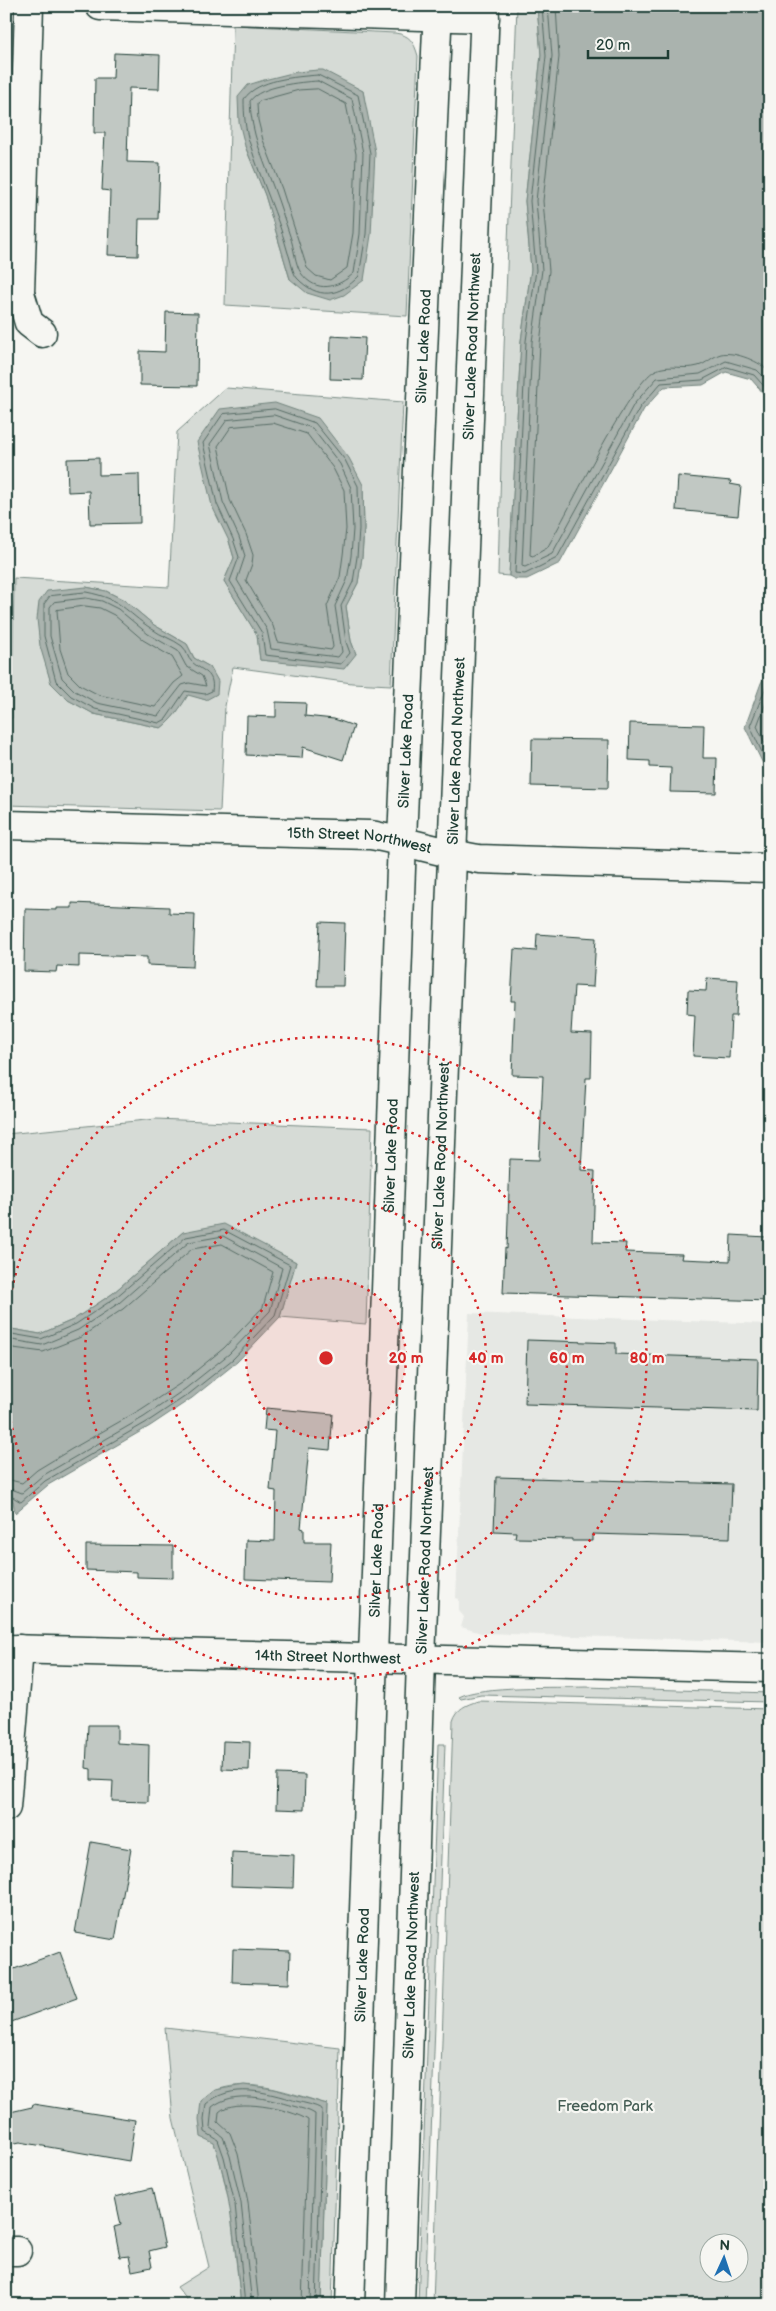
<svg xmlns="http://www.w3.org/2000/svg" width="776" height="2311" viewBox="0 0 776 2311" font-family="'Balsamiq Sans',sans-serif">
<rect width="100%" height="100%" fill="#f6f6f2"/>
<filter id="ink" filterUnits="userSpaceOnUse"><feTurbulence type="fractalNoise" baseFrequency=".02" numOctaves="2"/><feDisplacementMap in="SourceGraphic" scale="10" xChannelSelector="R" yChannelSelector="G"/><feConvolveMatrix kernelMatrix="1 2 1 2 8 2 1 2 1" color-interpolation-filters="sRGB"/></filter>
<g filter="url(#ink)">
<path fill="#e6e8e4" d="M469,1313l301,11v318l-289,-9 -20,-6 3,-10 -5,-6v-12l-3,-1z"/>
<g fill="#d6dbd6" stroke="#7a8c85" fill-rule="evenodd">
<path d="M517,6h20l4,49 -16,146 6,68 -10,72 -12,235 -11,-1 6,-227z"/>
<path d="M233,25l162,8c15,2 19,9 23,23l-11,260 -182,-11zM349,85l14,6 3,19 -76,169 -25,-84 -20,-49z"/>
<path d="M226,388l177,14 -12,283 -39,-2 -119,-16 -8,39 -5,105 -214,-6v-82l6,-5 2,-140 155,9 8,-155zM363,485l1,44 -2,28 -4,26 -12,23 5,35 5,13 -60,9 -36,-3 -3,-25 -33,-54 10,-23 -5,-17zM86,587l20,4 18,9 30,25 33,19 7,14 16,9 -4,33 -18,-6c-7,13 -16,26 -27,34l-67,-14 -26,-14 -17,-17 -12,-46z"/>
<path d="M766,775l4,3v69h-7z"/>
<path d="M156,1119l216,9 -6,196 -86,-7 16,-55 -31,-16 -82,-14 -71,62 -39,26 -33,14 -34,-6v-194z"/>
<path d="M586,1687l184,6v9l-289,-7 -20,4 -2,-2c23,-12 97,-9 127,-10z"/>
<path d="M478,1701l292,8v596h-337l20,-584c4,-13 13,-16 25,-20zM708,2244h30v30h-30z"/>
<path d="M438,1744h7l-20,561h-7z"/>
<path d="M165,2028l175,20 -8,257h-11l6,-201c-35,-10 -74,-27 -110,-14 -6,2 -11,8 -16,11l18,57 11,47 11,100h-50l-14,-18 32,-20 -36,-149z"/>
</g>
<g fill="#aab3ae" stroke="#72847d">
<path d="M537,6h233v395l-19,-22 -25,-7 -23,13 -39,2 -20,22 -84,154 -33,16h-12l-6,-3 12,-235 10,-72 -6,-68 16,-146z"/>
<path d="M318,70h5l40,21 12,61 -4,83 -7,45 -20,15 -14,5 -23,-7 -17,-14 -25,-84 -20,-49 -6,-24 -1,-25 10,-12 16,-5 32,-8z"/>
<path d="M275,403l43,15 31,40 14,27 1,44 -2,28 -4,26 -12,23 5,35 5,13 -12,15 -84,-9 -3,-25 -33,-54 10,-23 -5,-17 -17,-35 -15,-64 23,-33z"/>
<path d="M86,587l20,4 18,9 30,25 33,19 7,14 16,9 8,14 -1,13 -11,6 -18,-5c-7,12 -16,25 -27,33l-67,-14 -26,-14 -17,-17 -11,-37 -3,-27 2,-17 8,-11z"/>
<path d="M770,667v111l-25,-51 16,-44z"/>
<path d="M224,1224l72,38 -16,55 -43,45 -45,36 -42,28 -102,59 -33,28 -2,-12 -7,-4v-169l34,6 33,-14 39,-26 71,-62z"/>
<path d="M244,2085l30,4 53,15 -6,201h-80c-6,-55 -9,-110 -27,-162l-13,-6 -2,-18 2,-18 14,-11z"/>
</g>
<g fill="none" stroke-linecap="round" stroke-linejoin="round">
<g stroke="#576c65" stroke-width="1">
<path d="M542,6l4,50 -16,145 6,69 -10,71 -11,232 10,1 32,-16 83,-151 21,-24 41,-3 25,-13 27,8 16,18"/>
<path d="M548,6l4,50 -16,145 6,69 -10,72 -10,224 3,1 27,-13 82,-150 23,-26 43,-4 26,-13 31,9 13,13"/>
<path d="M556,6l3,51 -16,144 6,70 -9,72 -10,212 3,1 14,-8c20,-33 82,-165 109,-178 13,-6 28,0 42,-4 8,-2 15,-10 23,-12 14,-3 40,8 49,18"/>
<path d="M318,75l40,20 12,58 -4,81 -7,42c-20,21 -41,24 -62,2 -5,-6 -6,-18 -9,-25 -10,-38 -27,-72 -38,-109 -5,-15 -6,-30 -6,-45 14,-20 51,-22 74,-24z"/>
<path d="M318,81l34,18 11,54 -3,81 -6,39c-16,15 -38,21 -53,0 -6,-9 -7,-26 -11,-37 -5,-15 -10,-31 -16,-47 -11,-30 -23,-56 -24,-88 10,-15 50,-19 68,-20z"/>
<path d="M318,89l28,15 10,50 -3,79 -6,35 -17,12 -14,-4 -9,-8 -25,-79 -19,-49 -5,-20 -1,-16 2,-3 40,-11z"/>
<path d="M275,409l40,14 30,37 13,26 1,43 -2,28 -4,25 -12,24 5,36 4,11 -9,11 -76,-9 -3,-22 -32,-52 9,-24 -6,-18 -16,-35 -14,-61 20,-29z"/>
<path d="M274,415l38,13 28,36 11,24 2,41 -2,27 -4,24 -12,26 7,46 -4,5 -67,-8 -4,-19 -30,-50 8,-24 -6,-19 -16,-35 -13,-58 17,-24z"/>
<path d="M273,423l34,11 26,34 11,22 2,39 -3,26 -3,22 -13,29 6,41 -2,3 -53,-8 -5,-16 -27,-46 6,-16 1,-9 -7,-21 -16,-34 -12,-54 13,-19z"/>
<path d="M86,592c37,7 38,19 66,37 9,7 21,10 30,17 5,4 5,12 10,16 11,10 23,10 20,29l-7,3 -20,-3 -19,28 -7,4 -64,-14 -24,-13 -15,-15 -12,-45v-32l6,-8z"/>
<path d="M86,598l16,3 16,8 30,25 30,17 8,15 16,10 4,10 -17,-3 -7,2 -24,31 -61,-13 -22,-12 -13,-13 -12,-42v-29l4,-5z"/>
<path d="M85,606l15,2 14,7 29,25 29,17 11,19 -9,7 -19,24 -56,-12 -19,-10 -12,-12 -8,-24 -3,-39z"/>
<path d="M770,677l-20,49 20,44"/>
<path d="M770,692l-13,34 13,29"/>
<path d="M6,1333l35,6 35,-15 39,-26 71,-61 38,-7 66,35 -15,50 -42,44 -44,35 -42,28 -102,59 -24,21 -15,-9"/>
<path d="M6,1339l36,6 36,-15 41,-27 70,-61 34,-6 59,32 -12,43 -41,43 -44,35 -41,28 -102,59 -20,17 -16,-6"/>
<path d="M6,1347l37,5 38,-15 42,-28 69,-60 30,-5 51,28 -10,35 -39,41 -43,35 -41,27 -70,40 -33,20 -15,13 -16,-4"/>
<path d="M245,2305l-10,-101 -11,-47 -6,-17 -13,-8 -1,-13 2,-15c26,-22 60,-12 90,-3 8,2 19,4 26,8l-6,196"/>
<path d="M252,2305l-11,-102 -11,-47 -7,-19 -13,-10 2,-20c23,-18 56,-8 81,-1 7,2 16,4 22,8l-5,191"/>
<path d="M259,2305l-11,-103 -10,-48 -8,-21 -12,-11 1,-10c15,-15 72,-3 89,8l-6,185"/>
</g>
</g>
<g fill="#c1c8c3" stroke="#1f3d34">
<path d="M114,53l46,2 -1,34 -30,-1 -2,74 33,1 -2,56h-19l-1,37 -30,-1 2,-64 -8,-1 3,-57h-11l1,-55h18z"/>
<path d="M166,312l32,1 -1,73 -57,-1v-34l25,1z"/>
<path d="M331,336l34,2 -2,42 -33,-1z"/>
<path d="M99,458v17l40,-1 1,49 -50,1 -1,-33 -21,1 -1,-33z"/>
<path d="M678,476l53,5 -1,3 11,2 -3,30 -62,-6z"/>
<path d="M276,702l30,1 -1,13 29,3 20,7 -11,34 -40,-13 -1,11 -56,-3 1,-39 29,1z"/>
<path d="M630,723l74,2 -1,33h14l-1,35 -46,-1 1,-24 -21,-1v-6l-21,-1z"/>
<path d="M532,739l77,1 -1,48 -77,-2z"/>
<path d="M72,903l97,4v6l26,1 -2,53 -46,-2v-8l-68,-2v12l-22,-1 -1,6 -32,-1 1,-62 32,1v-2h15z"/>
<path d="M320,922l25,1 -2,63h-26z"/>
<path d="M537,934l59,4 -3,49 -19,-1 -3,47 21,1 -1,44h-5l-5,92 14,1 -2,71 33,1 -1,9 57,2 -1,5 49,2 1,-26 36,2 -1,27 4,1v36l-267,-8 2,-45 2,1 3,-90 29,1 4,-84 -31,-1 3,-74h-4l3,-52 22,2z"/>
<path d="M707,978l31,2 -2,36h-5l-2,42 -36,-2 2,-41 -8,-1 1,-24 18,1z"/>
<path d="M527,1340l89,3v11l142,5 -1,52 -232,-7z"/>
<path d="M266,1408l67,6 -3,36 -21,-2 -8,80 3,1v13h27l-2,40 -84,-3 1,-39 29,1 1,-50 -6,-1 5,-59 -11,-1z"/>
<path d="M496,1477l236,7 -2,54 -138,-4v7h-20v-2l-57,-1 1,-6 -22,-1z"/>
<path d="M86,1545l87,1v32l-36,-1v-5l-51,-2z"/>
<path d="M88,1725h29v18l32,2 -1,57 -36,-1 1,-20 -22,-1v-11l-5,-1z"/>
<path d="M223,1741l27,1 -1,28 -27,-1z"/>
<path d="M277,1774l28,1 -1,35 -28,-1z"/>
<path d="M91,1842l40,7 -16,91 -40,-7z"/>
<path d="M232,1852l62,3 -1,33 -62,-2z"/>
<path d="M233,1949l57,2 -1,33 -57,-2z"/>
<path d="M60,1952l17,46 -71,26v-52z"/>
<path d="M33,2104l102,16 -6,41 -109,-19 -14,3v-32l26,-6z"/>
<path d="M152,2188l13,59 -16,4 3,16 -20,4 -3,-15 -9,1 -6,-30 7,-2 -6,-28z"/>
</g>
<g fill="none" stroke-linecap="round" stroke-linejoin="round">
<g stroke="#1f3d34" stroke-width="31">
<g id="minor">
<path d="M29,6l-9,287 9,30 13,10"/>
<path d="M100,6l385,12"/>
<path id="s1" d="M6,825l364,10c37,6 72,18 109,24l291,9"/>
<path id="s2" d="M6,1649l764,19"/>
<path d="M6,1807l13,-158"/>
<path d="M6,2251h11"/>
</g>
</g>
<g stroke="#1f3d34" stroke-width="31">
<g id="major">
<path id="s3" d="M350,2305l52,-1465 36,-834"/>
<path id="s4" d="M400,2305l21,-645 64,-1654"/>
</g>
</g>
<use href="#minor" stroke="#f6f6f2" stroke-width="28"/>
<use href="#major" stroke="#f6f6f2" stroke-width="28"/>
</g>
</g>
<circle cx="326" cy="1358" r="80" fill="#d62828" fill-opacity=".12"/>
<g fill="none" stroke="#d62828" stroke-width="2.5" stroke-dasharray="2.5 5">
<circle cx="326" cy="1358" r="80"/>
<circle cx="326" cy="1358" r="160"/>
<circle cx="326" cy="1358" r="241"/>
<path d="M6 1327A321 321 0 1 1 6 1389"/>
</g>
<g text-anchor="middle" stroke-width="4.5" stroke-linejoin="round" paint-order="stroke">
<g font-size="15" fill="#1f3d34" stroke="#f6f6f2">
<text dy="5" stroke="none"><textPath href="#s3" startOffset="1960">Silver Lake Road</textPath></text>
<text dy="5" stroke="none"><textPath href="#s4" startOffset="1960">Silver Lake Road Northwest</textPath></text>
<text dy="5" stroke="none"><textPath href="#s3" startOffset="1555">Silver Lake Road</textPath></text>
<text dy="5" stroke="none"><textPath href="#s4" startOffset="1555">Silver Lake Road Northwest</textPath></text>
<text dy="5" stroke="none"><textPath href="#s1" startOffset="354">15th Street Northwest</textPath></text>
<text dy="5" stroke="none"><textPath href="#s3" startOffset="1150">Silver Lake Road</textPath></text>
<text dy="5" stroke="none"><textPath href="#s4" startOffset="1150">Silver Lake Road Northwest</textPath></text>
<text dy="5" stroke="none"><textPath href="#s3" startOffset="745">Silver Lake Road</textPath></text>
<text dy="5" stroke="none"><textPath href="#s4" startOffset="745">Silver Lake Road Northwest</textPath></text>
<text dy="5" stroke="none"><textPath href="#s2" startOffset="322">14th Street Northwest</textPath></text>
<text dy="5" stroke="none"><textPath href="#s3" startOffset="340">Silver Lake Road</textPath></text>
<text dy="5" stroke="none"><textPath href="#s4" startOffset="340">Silver Lake Road Northwest</textPath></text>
</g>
<g font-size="15" fill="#445d54" stroke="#f6f6f2">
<text x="605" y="2111">Freedom Park</text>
</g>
</g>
<circle cx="326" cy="1358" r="8" fill="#d62828" stroke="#f6f6f2" stroke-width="2.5"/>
<g font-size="15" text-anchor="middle" font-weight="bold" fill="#d62828" stroke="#f6f6f2" stroke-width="4.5" stroke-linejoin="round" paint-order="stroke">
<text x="406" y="1363">20 m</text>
<text x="486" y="1363">40 m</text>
<text x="567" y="1363">60 m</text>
<text x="647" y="1363">80 m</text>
</g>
<rect width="776" height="2311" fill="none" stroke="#f6f6f2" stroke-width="25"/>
<rect x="12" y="12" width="751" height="2286" fill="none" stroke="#1f3d34" stroke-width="2" filter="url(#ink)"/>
<g transform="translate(724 2258) rotate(3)"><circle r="24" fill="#f6f6f2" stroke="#a0aca6"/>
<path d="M0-4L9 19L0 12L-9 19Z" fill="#1f6fb2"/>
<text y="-8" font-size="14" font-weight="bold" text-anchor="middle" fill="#1f3d34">N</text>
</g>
<path d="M588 50v8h80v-8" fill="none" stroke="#1f3d34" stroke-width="2.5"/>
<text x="596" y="50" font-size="15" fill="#1f3d34" stroke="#f6f6f2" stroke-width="4" paint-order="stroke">20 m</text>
</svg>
